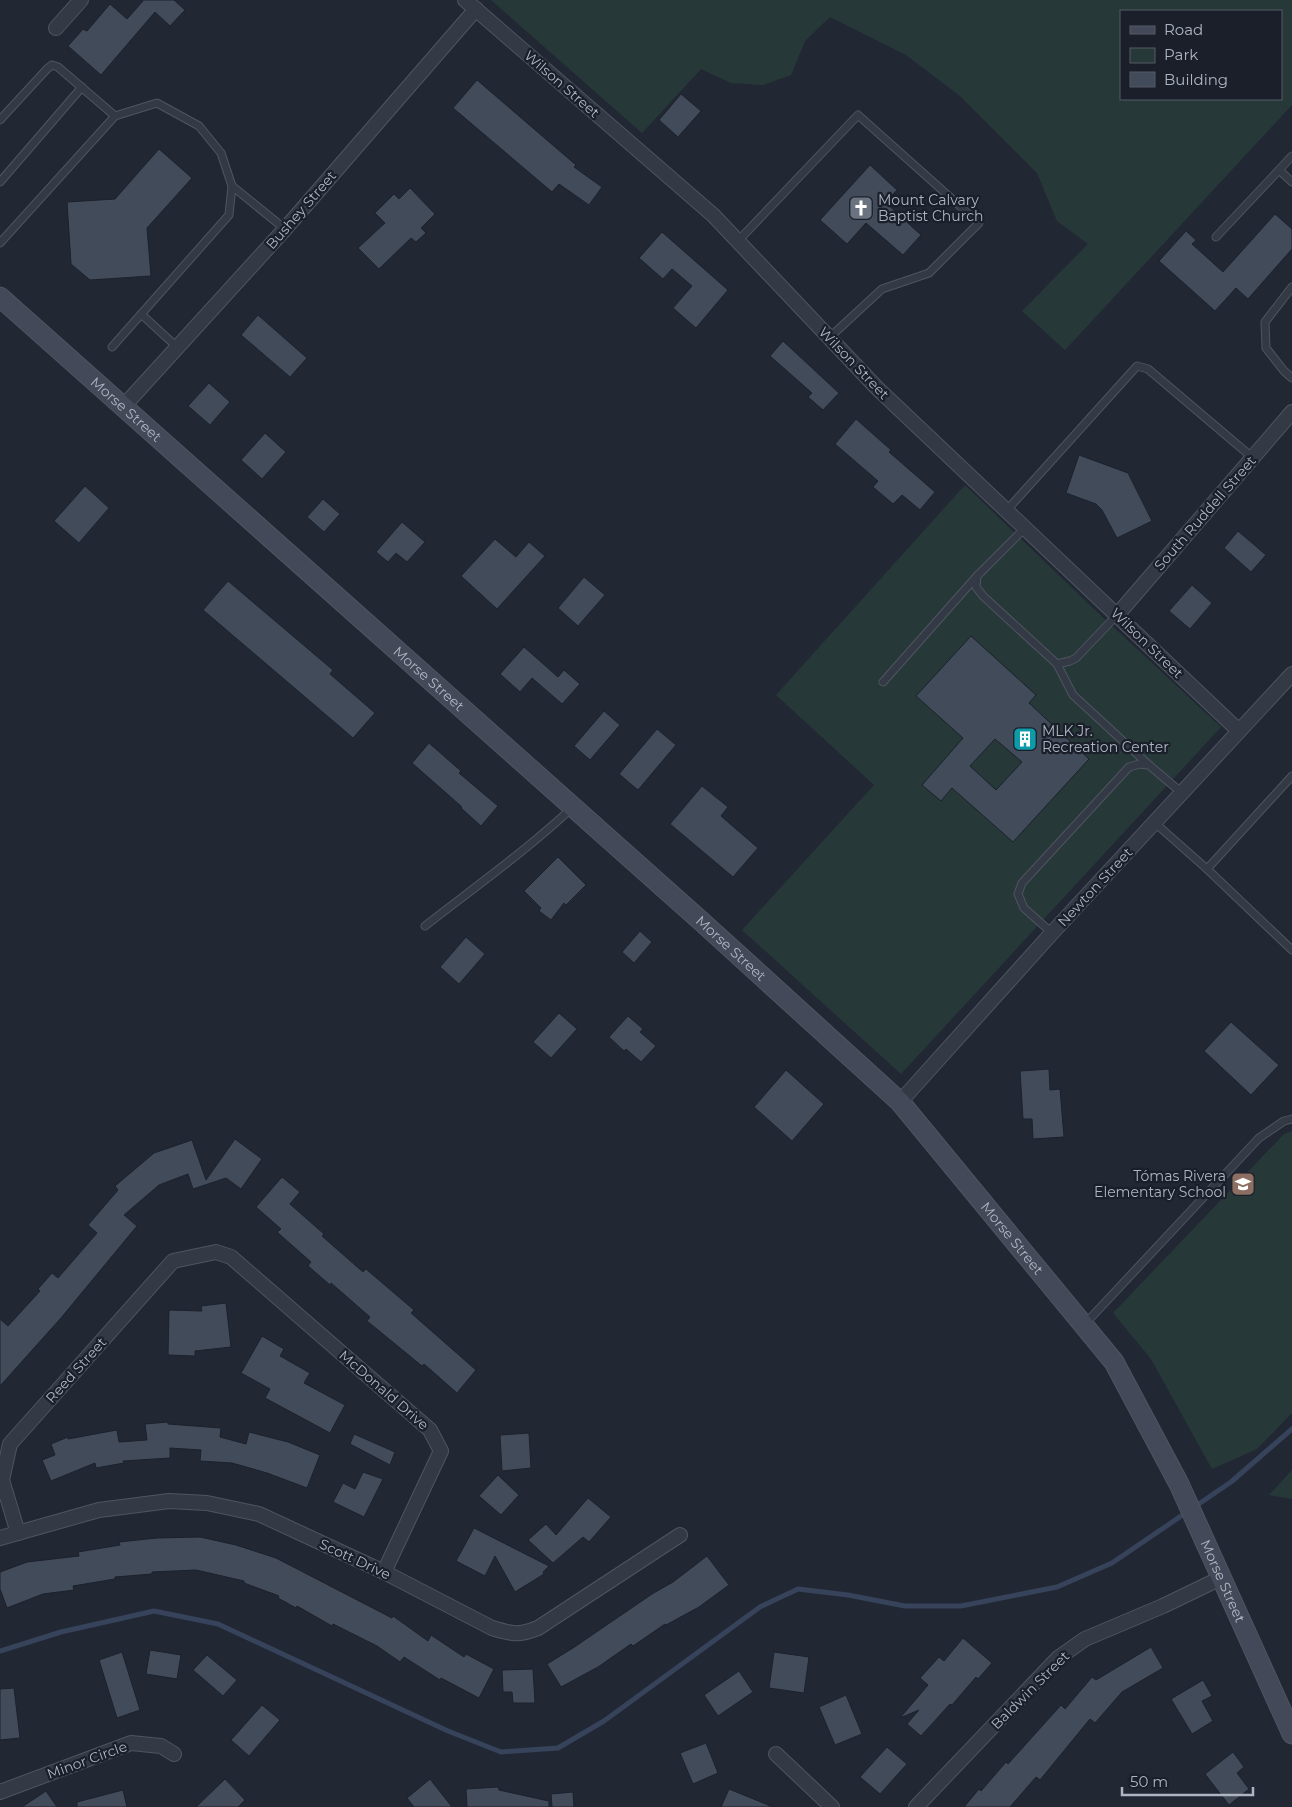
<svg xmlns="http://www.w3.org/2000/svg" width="1292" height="1807" viewBox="0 0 1292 1807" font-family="Montserrat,sans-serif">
<rect width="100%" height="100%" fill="#212834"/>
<g fill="#273839" fill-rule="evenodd">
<path d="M491,0h801v105l-227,245 -43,-39 66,-67 -31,-23 -20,-48 -77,-77 -54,-41 -76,-38 -25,24 -14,34 -28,10 -32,-2 -30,-14 -59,64zM1121,11h160v88h-160z"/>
<path d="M965,485l129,124 127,118 -320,347 -159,-144 132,-145 -98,-90z"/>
<path d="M1292,1131v282l-35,36 -45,20 -61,-110 -38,-46 171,-179z"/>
<path d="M1292,1470v29l-23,-4z"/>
</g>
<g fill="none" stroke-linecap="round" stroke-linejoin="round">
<path stroke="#36435b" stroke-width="5" d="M0,1651l61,-19 93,-21 64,13 230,107 53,21 57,-4 46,-27 156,-114 38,-18 50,6 57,11h56l96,-19 55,-24 119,-81 61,-53"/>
</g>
<g fill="#424b59" stroke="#1c212c" fill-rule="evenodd">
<path d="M142,0h32l11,10 -15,16 -15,-14 -54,63 -33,-29 15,-17 4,2 23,-27 17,15 16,-18z"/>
<path d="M477,80l99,85 -2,2 28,20 -13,18 -30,-21 -7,8 -99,-84z"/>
<path d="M681,94l20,17 -23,26 -19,-17z"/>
<path d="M159,149l33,29 -45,50 4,48 -61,4 -19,-16 -4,-62 48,-3z"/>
<path d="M870,165l27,25 -12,12 36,33 -18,20 -37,-32 -19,21 -27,-24z"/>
<path d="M410,188l25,26 -14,14 5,5 -10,9 -5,-4 -32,31 -21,-21 27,-25 -10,-10 19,-19 5,5z"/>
<path d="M1275,214l17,15v20l-44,50 -12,-11 -21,23 -56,-50 27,-30 10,9 -4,4 31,28z"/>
<path d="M662,232l66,58 -32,38 -23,-20 19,-22 -20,-17 -9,10 -24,-21z"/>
<path d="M258,315l49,43 -17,19 -49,-42z"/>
<path d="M783,341l56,52 -16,17 -15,-13 4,-4 -42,-37z"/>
<path d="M209,383l21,19 -20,23 -22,-19z"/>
<path d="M856,419l35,31 -2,2 46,40 -15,18 -18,-15 -9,9 -20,-17 5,-6 -43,-37z"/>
<path d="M265,433l21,19 -24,27 -21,-19z"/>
<path d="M1079,455l49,18 24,48 -35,17 -15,-28 -6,-6 -30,-11z"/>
<path d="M85,486l24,22 -30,35 -25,-22z"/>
<path d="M323,499l17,15 -16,18 -17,-15z"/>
<path d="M402,522l23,20 -18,20 -11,-9 -8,9 -12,-10z"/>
<path d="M1238,531l28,24 -15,17 -27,-24z"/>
<path d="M495,539l21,18 13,-15 16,14 -48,53 -36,-33z"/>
<path d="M584,577l21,18 -27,31 -20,-18z"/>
<path d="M228,581l105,89 -3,4 45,39 -22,25 -150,-128z"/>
<path d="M1192,585l20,18 -22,26 -21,-18z"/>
<path d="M971,636l65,59 -7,8 60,56 -76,83 -61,-54 -11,13 -19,-16 41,-47 -47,-42zM995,739l27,23 -26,28 -26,-24z"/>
<path d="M524,647l34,30 6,-7 16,14 -18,20 -30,-26 -12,14 -20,-18z"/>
<path d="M604,711l16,14 -30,35 -16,-14z"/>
<path d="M657,729l19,16 -38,45 -19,-16z"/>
<path d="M429,743l32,28 -2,2 39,33 -17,20 -20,-18 1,-1 -50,-44z"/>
<path d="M702,786l26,21 -7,9 37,32 -25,29 -63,-53z"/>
<path d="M558,857l28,28 -20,20 -2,-2 -13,17 -12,-9 2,-3 -17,-17z"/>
<path d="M640,931l12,11 -18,21 -12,-11z"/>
<path d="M466,937l19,17 -26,30 -19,-17z"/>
<path d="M559,1013l18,16 -26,29 -18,-16z"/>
<path d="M628,1016l15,13 -3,3 16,14 -15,16 -15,-13 -2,2 -15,-14z"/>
<path d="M1231,1022l48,43 -28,30 -47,-44z"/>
<path d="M1049,1069l1,21 10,-1 4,48 -31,2 -1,-20h-9l-3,-48z"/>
<path d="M786,1070l38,34 -32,37 -38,-34z"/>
<path d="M235,1139l27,20 -21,30 -15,-11 -33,11 -5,-15 -29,11 -35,30 13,11 -76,92 -61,68v-67l8,7 32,-35 -2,-2 14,-16 6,5 39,-45 -9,-8 30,-35 -3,-4 39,-33 38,-13 14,40z"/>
<path d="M282,1177l18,15 -10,12 34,30 -2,2 41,36 3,-3 48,41 -3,3 65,57 -19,23 -33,-29 -2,2 -55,-45 3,-4 -39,-34 -1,2 -22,-19 3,-4 -34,-30 4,-3 -25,-22z"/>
<path d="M226,1303l5,44 -36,4v5l-27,-1 1,-45 33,1 -1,-5z"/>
<path d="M262,1336l22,13 -4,7 30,17 -6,10 41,22 -15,28 -65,-35 5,-9 -29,-16z"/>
<path d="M168,1422v2l53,4 -1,9 26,7 3,-12 39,10 32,13 -13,33 -40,-15 -35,-10 -32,-2 1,-11 -31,-2v10l-47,3 1,2 -28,5 -1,-5 -44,18 -9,-21 13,-5 -4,-11 17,-7v2l49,-9 2,12 28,-2 -2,-16z"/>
<path d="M529,1433l2,35 -29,3 -2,-36z"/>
<path d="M354,1434l41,18 -5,13 -40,-21z"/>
<path d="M363,1472l20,7 -19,38 -31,-15 10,-19 12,6z"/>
<path d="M498,1475l21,20 -18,20 -22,-19z"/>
<path d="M588,1498l23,19 -22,25 -6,-5 -30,26 -25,-23 18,-16 10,11z"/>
<path d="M474,1528l75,38 -6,6 1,2 -29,18 -20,-36 -10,20 -29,-15z"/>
<path d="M200,1537l36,8 40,13 116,60 1,-2 35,25 3,-6 33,22 2,-3 28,15 -15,29 -38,-20 -1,2 -36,-23 -4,5 -23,-16 -44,-22 -1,2 -35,-20 -1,2 -18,-10 1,-2 -35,-13v-2l-48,-11 -44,2v2l-37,3v2l-42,7 1,4 -31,4 -36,14 -7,-19v-17l27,-10 52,-6 -1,-4 42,-7 -1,-3 38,-4z"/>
<path d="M707,1556l22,29 -30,22 -33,18 -1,-1 -32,22 -2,-2 -33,23 -37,20 -14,-23 26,-16 79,-54 21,-12z"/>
<path d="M963,1638l29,25 -14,16 -2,-2 -24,28 -2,-1 -29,32 -14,-12 12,-14 -19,8 28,-33 -8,-7 19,-21 5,4z"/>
<path d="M1151,1647l12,21 -41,24 -27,31 -5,-4 -50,61 -4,-3 -26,30h-46l15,-18 2,2 25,-29 2,2 53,-59 4,4 27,-32 4,3z"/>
<path d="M150,1650l31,5 -4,24 -31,-5z"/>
<path d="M122,1652l18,58 -23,8 -18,-58z"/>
<path d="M774,1652l35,5 -5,36 -35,-5z"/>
<path d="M207,1655l30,25 -14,16 -30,-26z"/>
<path d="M533,1669l2,34h-22l-1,-11h-9l-1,-22z"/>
<path d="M739,1671l14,21 -35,24 -14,-21z"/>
<path d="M1203,1680l9,16 -10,5 11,20 -21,13 -21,-35z"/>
<path d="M14,1688l6,50 -20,2v-51z"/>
<path d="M846,1695l16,39 -27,11 -16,-38z"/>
<path d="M262,1705l18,15 -31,36 -18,-16z"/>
<path d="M706,1743l12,30 -25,11 -13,-31z"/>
<path d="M887,1747l20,17 -27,30 -20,-17z"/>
<path d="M1233,1752l11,15 -7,6 12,16 -20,16 -24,-31z"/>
<path d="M225,1779l20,21 -7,7h-42z"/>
<path d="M430,1779l22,28h-38l-7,-9z"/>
<path d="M498,1787l1,3 50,11v6h-82l-1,-18z"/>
<path d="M729,1789l44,18h-52z"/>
<path d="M123,1790l4,17h-50v-5z"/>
<path d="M46,1791l11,16h-35z"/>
<path d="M573,1792l1,15h-22l-1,-13z"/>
</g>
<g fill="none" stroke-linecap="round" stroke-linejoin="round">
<g stroke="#4f5560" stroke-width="9">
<g id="lane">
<path d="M0,120l47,-51 5,-4 6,2 57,49"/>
<path d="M1279,170l13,-14"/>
<path d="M0,182l82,-95"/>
<path d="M232,186l53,43"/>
<path d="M1216,237l63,-67 13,12"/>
<path d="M738,241l120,-126 121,108 -50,50 -47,16 -53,49"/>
<path d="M0,243l115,-127 42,-13 42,23 22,27 11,33 -3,29 -117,132"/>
<path d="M1292,287l-27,35 1,26 18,23 8,7"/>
<path d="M141,314l36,33"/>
<path d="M1007,510l130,-144 11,3 105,89"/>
<path d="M1025,528l-48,48 -1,11 7,9 74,68 13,-3 6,-3 42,-44"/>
<path d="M1057,664l16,31 76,70"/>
<path d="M883,682l94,-106"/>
<path d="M1155,823l52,46 85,-93"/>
<path d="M1207,869l85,81"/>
<path d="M425,926c50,-39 102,-76 148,-119"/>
<path d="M1052,933l-28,-25 -6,-14 4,-11 107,-116 11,-3 9,1 33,28"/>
<path d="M1084,1325l175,-187 25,-17 8,-2"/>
</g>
</g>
<g stroke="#4f5560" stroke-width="16">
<g id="street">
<path d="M465,0l248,215 164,173 362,343"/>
<path d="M56,28l25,-28"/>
<path d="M123,407l162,-178 191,-220"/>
<path d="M1118,614l174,-202"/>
<path d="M900,1102l152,-169 240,-259"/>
<path d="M18,1533l-16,-53 8,-36 163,-183 43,-9 15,5 199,173 11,21 -57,121"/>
<path d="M0,1538l99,-28 70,-9 38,2 52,11 125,58 108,56c20,6 26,8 46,0l142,-93"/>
<path d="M776,1754l56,53"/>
<path d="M0,1792l131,-49 30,3 13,8"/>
<path d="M916,1807l142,-149 27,-19 78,-33 58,-28"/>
</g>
</g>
<g stroke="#4f5560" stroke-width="21">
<g id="secondary">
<path id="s1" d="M0,297l701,624 199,181 214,260 65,122 113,250"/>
</g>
</g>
<use href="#lane" stroke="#343a45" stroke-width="7"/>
<use href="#street" stroke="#343a45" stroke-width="14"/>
<use href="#secondary" stroke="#434958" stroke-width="19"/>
</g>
<defs>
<g id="church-square" transform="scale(1.25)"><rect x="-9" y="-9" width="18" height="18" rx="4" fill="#6b7280" stroke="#1a1f2a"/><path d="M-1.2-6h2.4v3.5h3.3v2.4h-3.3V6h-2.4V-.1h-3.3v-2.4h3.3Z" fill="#fff"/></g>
<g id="building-square" transform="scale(1.25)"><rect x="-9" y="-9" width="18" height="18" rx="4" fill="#0f9aa8" stroke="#1a1f2a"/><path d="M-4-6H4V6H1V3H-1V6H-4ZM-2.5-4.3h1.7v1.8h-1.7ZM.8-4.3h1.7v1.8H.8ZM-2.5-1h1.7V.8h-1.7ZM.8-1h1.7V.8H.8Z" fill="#fff"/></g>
<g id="school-square" transform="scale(1.25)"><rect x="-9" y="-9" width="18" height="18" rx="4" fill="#8d6e63" stroke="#1a1f2a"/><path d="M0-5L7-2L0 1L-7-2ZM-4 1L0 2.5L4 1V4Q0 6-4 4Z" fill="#fff"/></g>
</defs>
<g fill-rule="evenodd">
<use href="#church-square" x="861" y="208"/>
<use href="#building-square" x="1025" y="739"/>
<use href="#school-square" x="1243" y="1184"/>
</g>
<g text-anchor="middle" stroke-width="4.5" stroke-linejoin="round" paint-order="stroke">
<g font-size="14" fill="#aeb5c2" stroke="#1a1f2a">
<text transform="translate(562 84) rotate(41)" y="5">Wilson Street</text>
<text transform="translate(301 210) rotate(-49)" y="5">Bushey Street</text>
<text transform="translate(854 363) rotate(46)" y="5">Wilson Street</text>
<text dy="5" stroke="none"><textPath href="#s1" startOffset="169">Morse Street</textPath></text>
<text transform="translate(1205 513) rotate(-49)" y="5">South Ruddell Street</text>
<text transform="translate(1147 643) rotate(44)" y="5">Wilson Street</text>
<text dy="5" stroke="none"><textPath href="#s1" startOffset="574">Morse Street</textPath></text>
<text transform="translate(1095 887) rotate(-47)" y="5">Newton Street</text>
<text dy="5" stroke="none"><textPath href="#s1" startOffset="979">Morse Street</textPath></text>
<text dy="5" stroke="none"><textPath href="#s1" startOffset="1384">Morse Street</textPath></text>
<text transform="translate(76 1370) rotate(-48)" y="5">Reed Street</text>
<text transform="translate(384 1390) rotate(41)" y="5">McDonald Drive</text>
<text transform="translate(355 1559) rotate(25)" y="5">Scott Drive</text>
<text dy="5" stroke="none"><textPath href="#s1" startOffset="1789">Morse Street</textPath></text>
<text transform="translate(1030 1690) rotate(-45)" y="5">Baldwin Street</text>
<text transform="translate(87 1760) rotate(-20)" y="5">Minor Circle</text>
</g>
<g font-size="14" fill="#aeb5c2" stroke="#1a1f2a" text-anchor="start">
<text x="878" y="205">Mount Calvary<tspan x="878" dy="16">Baptist Church</tspan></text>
<text x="1042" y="736">MLK Jr.<tspan x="1042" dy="16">Recreation Center</tspan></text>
<text x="1226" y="1181" text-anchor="end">Tómas Rivera<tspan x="1226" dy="16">Elementary School</tspan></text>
</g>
</g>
<rect x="1120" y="10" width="162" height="90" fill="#1a1f2a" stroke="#555b67"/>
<rect x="1130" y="26" width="25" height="8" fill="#434958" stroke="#555b67"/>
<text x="1164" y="35" font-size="15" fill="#aeb5c2">Road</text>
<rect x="1130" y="48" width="25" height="15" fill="#273839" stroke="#555b67"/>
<text x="1164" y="60" font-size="15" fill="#aeb5c2">Park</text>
<rect x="1130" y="72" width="25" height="15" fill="#424b59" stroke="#555b67"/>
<text x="1164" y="85" font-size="15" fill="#aeb5c2">Building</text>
<path d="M1122 1787v8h131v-8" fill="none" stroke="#aeb5c2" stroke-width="2.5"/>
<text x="1130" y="1787" font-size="15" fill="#aeb5c2" stroke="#1a1f2a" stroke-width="4" paint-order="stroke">50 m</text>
</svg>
